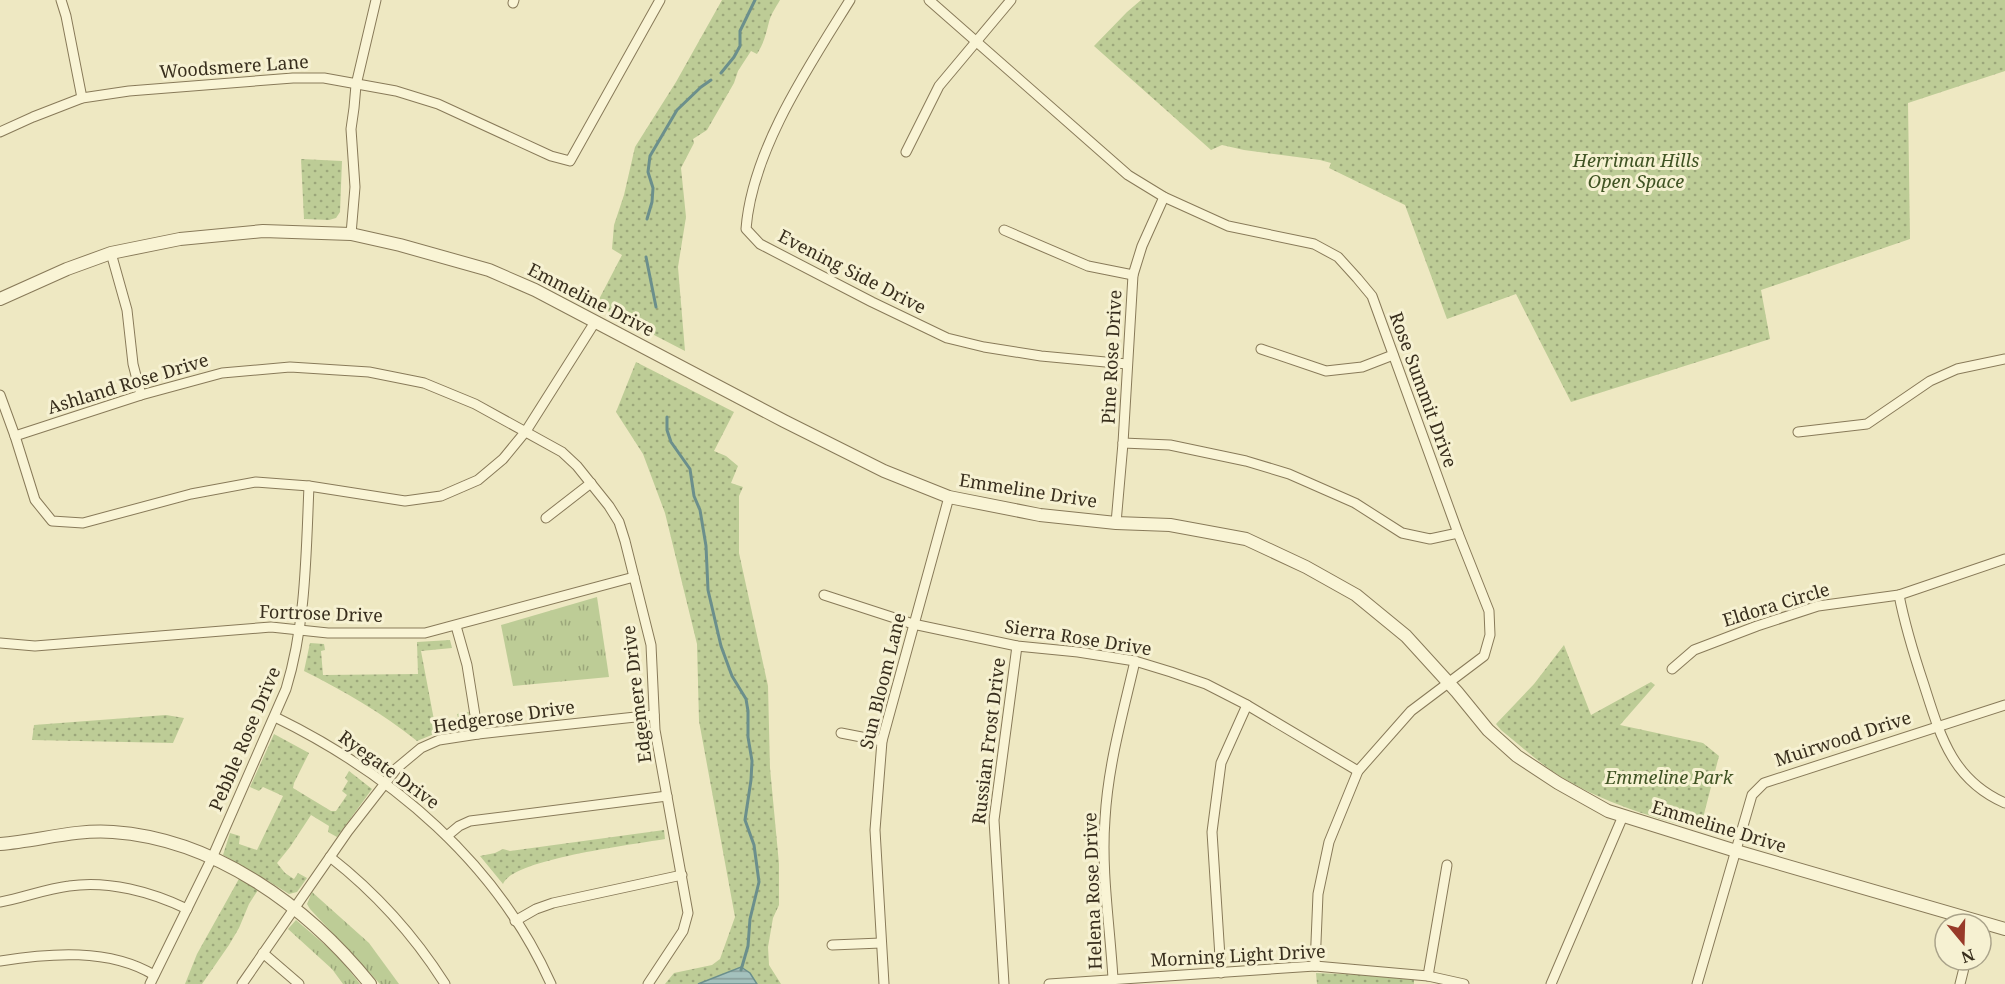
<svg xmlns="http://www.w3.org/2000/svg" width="2005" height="984" viewBox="0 0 2005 984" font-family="'Noto Serif',serif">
<defs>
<pattern id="grass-tufts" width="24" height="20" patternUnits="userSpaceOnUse" patternTransform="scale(1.5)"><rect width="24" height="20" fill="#bdcc96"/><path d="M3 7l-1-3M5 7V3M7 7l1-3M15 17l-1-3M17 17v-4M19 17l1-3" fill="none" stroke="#9ba67a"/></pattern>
<pattern id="park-dots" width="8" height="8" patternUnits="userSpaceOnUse" patternTransform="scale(1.5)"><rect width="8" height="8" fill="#bdcc96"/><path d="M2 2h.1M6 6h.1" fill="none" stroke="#9ba67a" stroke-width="1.8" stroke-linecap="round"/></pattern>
<pattern id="water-rules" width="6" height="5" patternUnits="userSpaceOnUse" patternTransform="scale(1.5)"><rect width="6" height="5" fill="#a4c1bd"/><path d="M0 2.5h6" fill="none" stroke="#879d99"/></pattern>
</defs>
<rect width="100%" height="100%" fill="#eee8c2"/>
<g fill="url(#grass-tufts)">
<path d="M597,597l12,80 -96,9 -12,-61z"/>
<path d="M312,892l57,51 30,41h-19l-70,-75 -3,-5z"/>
<path d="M296,920l42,36 22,28h-17l-11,-15 -44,-40z"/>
</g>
<g fill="url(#park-dots)">
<path d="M722,0h58c-4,7 -9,14 -11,22 -3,12 -5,21 -12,32l-6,-3 -13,20 -4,12 -27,47 -14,9 1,4 -13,25 5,49 -8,50 7,84 -89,-46 26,-50 -10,-6 2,-24 10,-30 11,-48 41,-65z"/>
<path d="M1141,0h864v71l-97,32 2,136 -149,51 9,49 -199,63 -55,-108 -69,25 -42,-114 -76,-37 2,-5 -11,-3 -76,-10 -22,-5 -11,5 -117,-104 33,-34z"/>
<path d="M301,159l41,2 -2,51 -4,6 -7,2 -25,-1z"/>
<path d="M636,362l98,50 -20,39 12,5 12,10 -7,17 12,4 -4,9v57l29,133 2,82 9,96v41l-6,13 -5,29 1,18 12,19h-116l9,-11 38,-8 8,-6 15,-42 -36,-196 -2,-77 -32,-131 -22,-59 -27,-42z"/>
<path d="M450,640l2,8 -31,3 13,69 24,-2 -1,-4 12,-2 -3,16 -27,4 -22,9c-35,-28 -73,-50 -113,-70l6,-28 14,1 1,6 -4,1 2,24 95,-1 -1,-32z"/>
<path d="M1564,645l27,70 60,-33 4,3 -35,40 83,18 16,13 -16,62 26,7 -7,10c-55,-13 -110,-28 -159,-57 -22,-13 -42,-32 -62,-48l-5,-6 38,-40z"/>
<path d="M166,715l18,3 -11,25 -141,-3 2,-15z"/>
<path d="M274,734l35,19 -15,30 -1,5 38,23h5l11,-16 -5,-4 6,-10 -3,-3 4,-7 23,18 -35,48 -9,-5 1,-6 -18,-11 -21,32 -13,16 8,10 9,6 4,-6 9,5 -10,14 -8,2 -24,-15 -16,25 -10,24 -10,17 -27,39h-17l12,-30 48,-86 -22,-13 7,-22 10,3 -1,8 18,6 26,-54 -20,-9 -4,4 -9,-4z"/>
<path d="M664,830l1,9c-28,5 -153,20 -162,45l-23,-28 15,-3 8,-4 7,2z"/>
<path d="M1316,973l50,2 48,5v4h-97z"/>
</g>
<path fill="url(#water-rules)" stroke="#6b8f8c" stroke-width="1.5" d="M741,967l9,6 7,11h-59z"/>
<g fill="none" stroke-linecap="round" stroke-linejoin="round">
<g stroke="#6b8f8c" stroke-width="3">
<path d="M721,73l13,-16 6,-11v-15l15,-31"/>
<path d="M647,219l5,-17 1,-14 -5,-16 2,-16 27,-46 24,-23 10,-7"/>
<path d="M646,257l10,50"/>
<path d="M667,417v13l4,12 19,27 4,27 6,14 6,36 2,44 13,56 11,30 14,23 2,12v26l4,24 -1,19 -6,40 9,25 5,37 -9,37 -2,27 -7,24"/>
</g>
<g stroke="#887a59" stroke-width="11">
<g id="minor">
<path d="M61,0l5,16 16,82"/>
<path d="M850,0c-41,66 -98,150 -104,229l14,15 112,58 75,36 37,9 57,9 86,8"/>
<path d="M929,0l199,175 36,22 64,29 86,18 24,13 19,21 15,18 86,237 31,78 1,24 -6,21 -73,55 -53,60 -29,71 -11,52 -3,72"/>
<path d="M513,3l1,-3"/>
<path d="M0,132l33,-15 49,-19 47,-7 164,-13h31l72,13 42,13 113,52 19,5 90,-161"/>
<path d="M906,152l33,-66 72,-86"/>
<path d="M1004,230l84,36 45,9"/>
<path d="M351,234l4,-47 -4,-58 3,-21 2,-23 20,-85"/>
<path d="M111,253l16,57 6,54 8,31"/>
<path d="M1261,349l65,22 36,-4 31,-12"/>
<path d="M0,395l15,41 20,64 17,21 31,2 108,-29 65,-12 53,4 96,15 36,-5 37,-16 25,-21 23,-28 69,-109"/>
<path d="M1798,432l69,-8 63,-43 27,-12 48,-10"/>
<path d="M15,436l126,-41 81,-22 68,-6 79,5 55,11 51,21 87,48 15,14 32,40 10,16 6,19 26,104 4,85 33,183 -5,18 -35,53"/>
<path d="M1123,443l47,2 76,16 43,13 66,29 47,30 28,6 28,-6"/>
<path d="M546,518l45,-35"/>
<path d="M1116,523l7,-80 10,-168 9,-29 22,-49"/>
<path d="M824,595l89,29 104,22 61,6 57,9 36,11 35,12 41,21 111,66"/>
<path d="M1899,595c6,31 15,60 25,90 16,50 28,95 81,118"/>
<path d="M456,626l11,39 11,69"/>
<path d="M0,643l35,3 236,-19 57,6h97l209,-56"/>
<path d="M1672,669l22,-19 63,-24 61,-20 81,-11 106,-36"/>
<path d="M275,717c117,57 222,146 276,267"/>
<path d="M841,733l41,8"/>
<path d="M447,836l12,-10 11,-5 197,-25"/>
<path d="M330,857c46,36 84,78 115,127"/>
<path d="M0,902c23,-4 45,-13 69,-16 39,-6 83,6 118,23"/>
<path d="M515,921l21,-12 17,-6 129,-28"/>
<path d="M832,945l49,-2"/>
<path d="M263,953l36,31"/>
<path d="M0,961c50,-8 109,-13 154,14"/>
<path d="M1221,973l-9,-141 9,-69 26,-58"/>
<path d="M1428,976l19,-111"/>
<path d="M1113,979c-3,-53 -12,-107 -8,-160 3,-54 18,-106 30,-158"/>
<path d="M150,984l62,-126 74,-169c20,-65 20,-135 23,-203"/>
<path d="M242,984l106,-153 49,-63 24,-20 18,-8 39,-6 176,-19"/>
<path d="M884,984l-9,-154 7,-89 67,-244"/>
<path d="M1004,984l-10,-164 23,-174"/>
<path d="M1049,984l266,-18 113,10 36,8"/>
<path d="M1551,984l72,-168"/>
<path d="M1697,984l55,-189 12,-12 241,-78"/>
<path d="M1960,984l6,-24"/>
</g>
</g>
<g stroke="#887a59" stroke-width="14">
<g id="tertiary">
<path d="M0,299l67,-30 44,-16 69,-14 83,-8 88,3 49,11 89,25 46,20 249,131 100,50 65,26 91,18 76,8 54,2 76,14 60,28 50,28 50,41 51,56 31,38 29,26 41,27 50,28 128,40 269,78"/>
<path d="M0,844c38,-3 75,-15 113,-12 102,7 195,75 257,152"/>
</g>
</g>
<use href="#minor" stroke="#f9f4d5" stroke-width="9"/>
<use href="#tertiary" stroke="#f9f4d5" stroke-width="12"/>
</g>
<g text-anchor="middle" stroke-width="6" stroke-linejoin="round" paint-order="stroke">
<g font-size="18" fill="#382e1d" stroke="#f6f1d2">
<text transform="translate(234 67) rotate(-4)" y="6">Woodsmere Lane</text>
<text transform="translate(852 272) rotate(27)" y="6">Evening Side Drive</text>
<text transform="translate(591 300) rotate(27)" y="6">Emmeline Drive</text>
<text transform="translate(1112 357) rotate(-87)" y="6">Pine Rose Drive</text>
<text transform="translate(128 384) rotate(-17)" y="6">Ashland Rose Drive</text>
<text transform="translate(1423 390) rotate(70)" y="6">Rose Summit Drive</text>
<text transform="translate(1028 491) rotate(9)" y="6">Emmeline Drive</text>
<text transform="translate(1776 605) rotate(-17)" y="6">Eldora Circle</text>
<text transform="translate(321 614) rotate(2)" y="6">Fortrose Drive</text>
<text transform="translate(1078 638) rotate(9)" y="6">Sierra Rose Drive</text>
<text transform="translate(883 681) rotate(-76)" y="6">Sun Bloom Lane</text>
<text transform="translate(637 694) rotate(-97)" y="6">Edgemere Drive</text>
<text transform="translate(504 717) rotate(-8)" y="6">Hedgerose Drive</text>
<text transform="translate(245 739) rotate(-67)" y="6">Pebble Rose Drive</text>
<text transform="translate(1843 739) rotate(-18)" y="6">Muirwood Drive</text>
<text transform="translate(989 741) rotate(-83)" y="6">Russian Frost Drive</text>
<text transform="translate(389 770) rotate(36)" y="6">Ryegate Drive</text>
<text transform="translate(1719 827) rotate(17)" y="6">Emmeline Drive</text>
<text transform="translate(1093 891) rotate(-92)" y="6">Helena Rose Drive</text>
<text transform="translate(1238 956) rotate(-3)" y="6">Morning Light Drive</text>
</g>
<g font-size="18" font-style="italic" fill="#405424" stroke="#f6f1d2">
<text x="1636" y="167">Herriman Hills<tspan x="1636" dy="21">Open Space</tspan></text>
<text x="1669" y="784">Emmeline Park</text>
</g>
</g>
<g transform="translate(1963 942) rotate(161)"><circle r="28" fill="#f6f1d2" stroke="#aaa38a" stroke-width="1.5"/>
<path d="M0-4.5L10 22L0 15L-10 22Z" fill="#983a29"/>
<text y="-9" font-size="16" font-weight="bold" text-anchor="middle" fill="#382e1d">N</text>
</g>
</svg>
